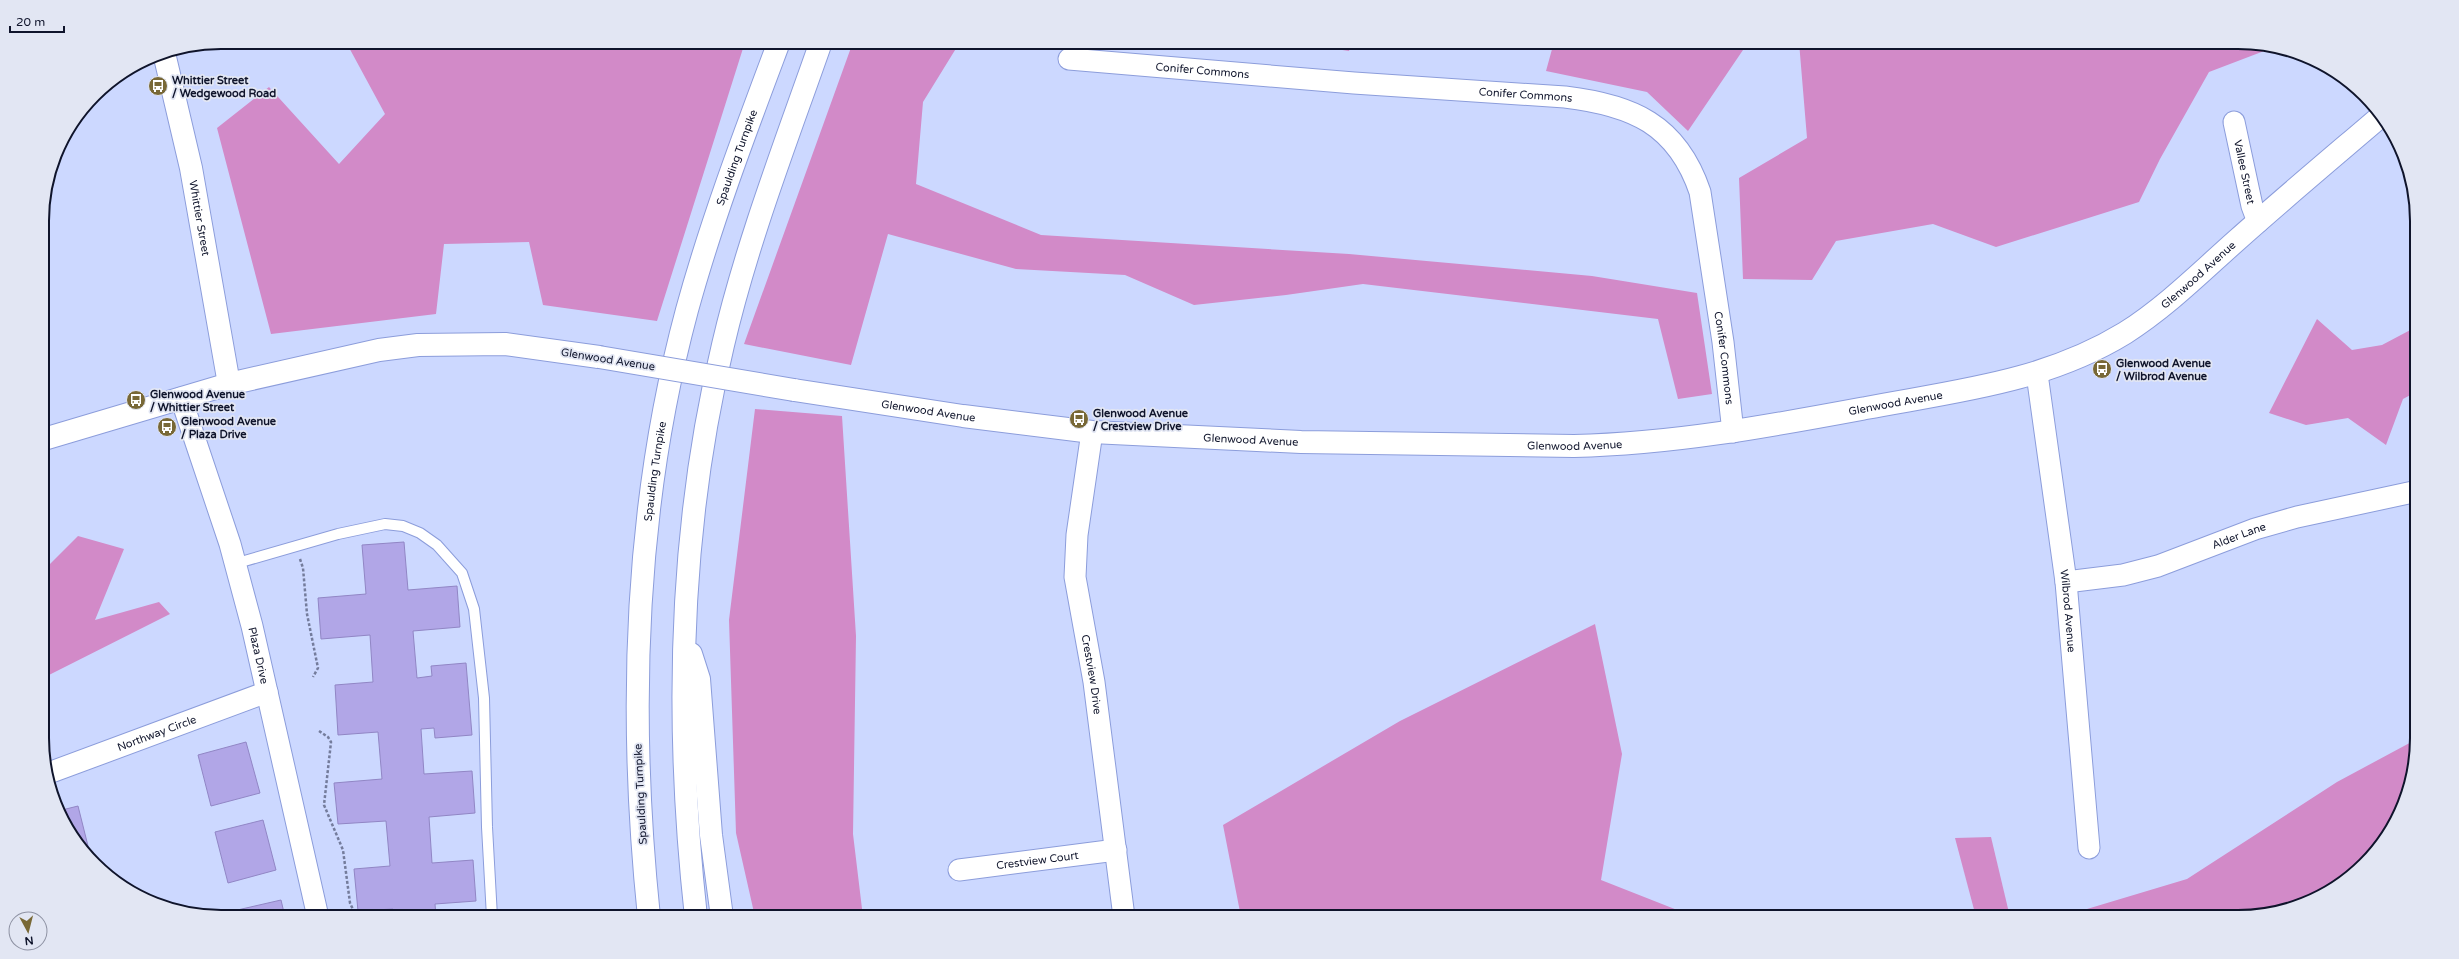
<svg xmlns="http://www.w3.org/2000/svg" width="2459" height="959" viewBox="0 0 2459 959" font-family="'Varela Round',sans-serif">
<rect width="100%" height="100%" fill="#ccd8ff"/>
<g fill="#d28ac8">
<path d="M346,42h399l-88,279 -114,-16 -14,-63 -85,2 -8,70 -165,20 -54,-206 52,-41 70,77 46,-50z"/>
<path d="M853,42h107l-37,60 -7,82 125,51 308,19 243,22 105,17 15,101 -34,5 -20,-80 -295,-35 -77,11 -92,10 -69,-30 -109,-6 -128,-35 -37,131 -107,-21z"/>
<path d="M1290,42h62l-3,9z"/>
<path d="M1554,42h226l-37,8 -55,81 -41,-39 -101,-21z"/>
<path d="M1799,42h439l34,6 -63,24 -49,87 -21,43 -143,45 -63,-23 -97,17 -24,39 -69,-1 -4,-101 68,-40z"/>
<path d="M2317,319l35,31 30,-5 34,-18v65l-13,7 -17,46 -38,-27 -42,7 -37,-12z"/>
<path d="M755,409l87,7 14,220 -3,198 10,83h-108l-19,-84 -7,-213z"/>
<path d="M78,536l46,13 -29,71 64,-18 11,12 -125,63 -1,-107z"/>
<path d="M1595,624l27,130 -21,126 94,37h-454l-18,-92 177,-104z"/>
<path d="M2417,739l-10,57 -27,51 -33,33 -51,27 -47,10h-164l2,-8 100,-30 150,-97z"/>
<path d="M1991,837l19,80h-34l-21,-79z"/>
</g>
<g fill="#b1a6e7" stroke="#9186c5">
<path d="M404,542l4,48 49,-4 3,41 -47,4 4,47 15,-2 -1,-10 35,-3 6,72 -37,3 -1,-10 -13,1 3,45 48,-3 3,42 -46,4 3,46 41,-3 3,41 -41,3 1,13h-48v-3h6l-1,-5 -35,2 -4,-42 36,-3 -4,-45 -48,3 -4,-41 48,-4 -4,-47 -40,3 -3,-50 38,-3 -3,-47 -49,4 -3,-41 48,-4 -4,-49z"/>
<path d="M246,742l14,51 -49,13 -13,-51z"/>
<path d="M78,806l13,52h-2l-31,-47z"/>
<path d="M263,820l13,50 -48,13 -13,-51z"/>
<path d="M281,900l4,17h-51l-1,-6z"/>
</g>
<g fill="none" stroke-linecap="round" stroke-linejoin="round">
<g stroke="#8c9ddb" stroke-width="12">
<path id="service" d="M234,564l104,-30 47,-10 18,2 17,7 17,12 25,28 12,36 10,89 3,129 5,90"/>
</g>
<g stroke="#8c9ddb" stroke-width="23">
<g id="minor">
<path id="s1" d="M1069,59l285,24 211,14c67,8 112,27 135,95l23,150 10,90"/>
<path id="s2" d="M2234,122l18,84 6,16"/>
<path id="s3" d="M2037,374l29,208 23,266"/>
<path id="s4" d="M181,398l49,146 22,82 66,291"/>
<path id="s5" d="M1092,432l-15,103 -2,42 19,105 30,235"/>
<path id="s6" d="M2066,582l57,-7 35,-9 97,-37 42,-12 116,-25"/>
<path id="s7" d="M46,774l221,-82"/>
<path id="s8" d="M959,870l157,-20"/>
</g>
</g>
<g stroke="#8c9ddb" stroke-width="24">
<g id="tertiary">
<path id="s9" d="M164,53l27,115 38,216"/>
<path id="s10" d="M794,390l169,26 129,16 209,10 273,4c99,-2 195,-20 292,-38 90,-17 179,-26 259,-75 41,-26 76,-61 112,-93 47,-42 96,-83 144,-124"/>
<path d="M44,439l185,-55 150,-34 39,-5 87,-1 94,13"/>
</g>
</g>
<g stroke="#8c9ddb" stroke-width="24">
<g id="motorway">
<path d="M691,654l8,25 12,156 11,82"/>
<path id="s11" d="M649,917c-21,-202 -15,-410 38,-607 25,-91 59,-180 92,-268"/>
<path d="M696,917c-21,-190 -18,-385 27,-572 24,-103 63,-203 98,-303"/>
</g>
</g>
<g stroke="#747c9c" stroke-width="2.5" stroke-dasharray="3 2" stroke-linecap="butt">
<path d="M300,559l3,9 4,46 11,54 -5,9"/>
<path d="M319,731l9,6 3,5 -7,63 19,45 7,53c5,13 12,11 25,14"/>
</g>
<use href="#service" stroke="#fff" stroke-width="10"/>
<use href="#minor" stroke="#fff" stroke-width="21"/>
<use href="#tertiary" stroke="#fff" stroke-width="22"/>
<use href="#motorway" stroke="#fff" stroke-width="22"/>
<g stroke="#8c9ddb" stroke-width="24" stroke-linecap="butt">
<path id="tertiary-bridge" d="M599,357l195,33"/>
</g>
<use href="#tertiary-bridge" stroke="#fff" stroke-width="22"/>
</g>
<defs>
<g id="bus-disc" transform="scale(1)"><circle r="9.5" fill="#786836" stroke="#e2e6f3"/><path d="M-5-6H5V4H4V6H2V4H-2V6H-4V4H-5ZM-3.5-4V0h7V-4ZM-3.5 1.2v1.5H-2V1.2ZM2 1.2v1.5H3.5V1.2Z" fill="#fff"/></g>
</defs>
<g fill-rule="evenodd">
<use href="#bus-disc" x="158" y="86"/>
<use href="#bus-disc" x="2102" y="369"/>
<use href="#bus-disc" x="136" y="400"/>
<use href="#bus-disc" x="1079" y="419"/>
<use href="#bus-disc" x="167" y="427"/>
</g>
<g text-anchor="middle" stroke-width="3.5" stroke-linejoin="round" paint-order="stroke">
<g font-size="11" fill="#0f142b" stroke="#e2e6f3">
<text dy="4" stroke="none"><textPath href="#s1" startOffset="134">Conifer Commons</textPath></text>
<text dy="4" stroke="none"><textPath href="#s1" startOffset="458">Conifer Commons</textPath></text>
<text dy="4" stroke="none"><textPath href="#s11" startOffset="772">Spaulding Turnpike</textPath></text>
<text dy="4" stroke="none"><textPath href="#s2" startOffset="51">Vallee Street</textPath></text>
<text dy="4" stroke="none"><textPath href="#s9" startOffset="169">Whittier Street</textPath></text>
<text dy="4" stroke="none"><textPath href="#s10" startOffset="1443">Glenwood Avenue</textPath></text>
<text dy="4" stroke="none"><textPath href="#s1" startOffset="842">Conifer Commons</textPath></text>
<text transform="translate(608 359) rotate(9)" y="4">Glenwood Avenue</text>
<text dy="4" stroke="none"><textPath href="#s10" startOffset="1108">Glenwood Avenue</textPath></text>
<text dy="4" stroke="none"><textPath href="#s10" startOffset="136">Glenwood Avenue</textPath></text>
<text dy="4" stroke="none"><textPath href="#s10" startOffset="460">Glenwood Avenue</textPath></text>
<text dy="4" stroke="none"><textPath href="#s10" startOffset="784">Glenwood Avenue</textPath></text>
<text dy="4" stroke="none"><textPath href="#s11" startOffset="447">Spaulding Turnpike</textPath></text>
<text dy="4" stroke="none"><textPath href="#s6" startOffset="180">Alder Lane</textPath></text>
<text dy="4" stroke="none"><textPath href="#s3" startOffset="239">Wilbrod Avenue</textPath></text>
<text dy="4" stroke="none"><textPath href="#s4" startOffset="269">Plaza Drive</textPath></text>
<text dy="4" stroke="none"><textPath href="#s5" startOffset="245">Crestview Drive</textPath></text>
<text dy="4" stroke="none"><textPath href="#s7" startOffset="118">Northway Circle</textPath></text>
<text transform="translate(640 794) rotate(-93)" y="4">Spaulding Turnpike</text>
<text dy="4" stroke="none"><textPath href="#s8" startOffset="79">Crestview Court</textPath></text>
</g>
<g font-size="11" font-weight="bold" fill="#0f142b" stroke="#e2e6f3" text-anchor="start">
<text x="172" y="84">Whittier Street<tspan x="172" dy="13">/ Wedgewood Road</tspan></text>
<text x="2116" y="367">Glenwood Avenue<tspan x="2116" dy="13">/ Wilbrod Avenue</tspan></text>
<text x="150" y="398">Glenwood Avenue<tspan x="150" dy="13">/ Whittier Street</tspan></text>
<text x="1093" y="417">Glenwood Avenue<tspan x="1093" dy="13">/ Crestview Drive</tspan></text>
<text x="181" y="425">Glenwood Avenue<tspan x="181" dy="13">/ Plaza Drive</tspan></text>
</g>
</g>
<path d="M0 0H2459V959H0ZM221 49H2238A172 172 0 0 1 2410 221V738A172 172 0 0 1 2238 910H221A172 172 0 0 1 49 738V221A172 172 0 0 1 221 49Z" fill="#e2e6f3" fill-rule="evenodd"/>
<path fill="none" stroke="#0f142b" stroke-width="2" d="M221 49H2238A172 172 0 0 1 2410 221V738A172 172 0 0 1 2238 910H221A172 172 0 0 1 49 738V221A172 172 0 0 1 221 49Z"/>
<g transform="translate(28 931) rotate(173)"><circle r="19" fill="#e2e6f3" stroke="#8e92a3"/>
<path d="M0-3L7 15L0 10L-7 15Z" fill="#786836"/>
<text y="-6" font-size="11" font-weight="bold" text-anchor="middle" fill="#0f142b">N</text>
</g>
<path d="M10 26v6h54v-6" fill="none" stroke="#0f142b" stroke-width="2"/>
<text x="16" y="26" font-size="12" fill="#0f142b" stroke="#e2e6f3" stroke-width="3" paint-order="stroke">20 m</text>
</svg>
